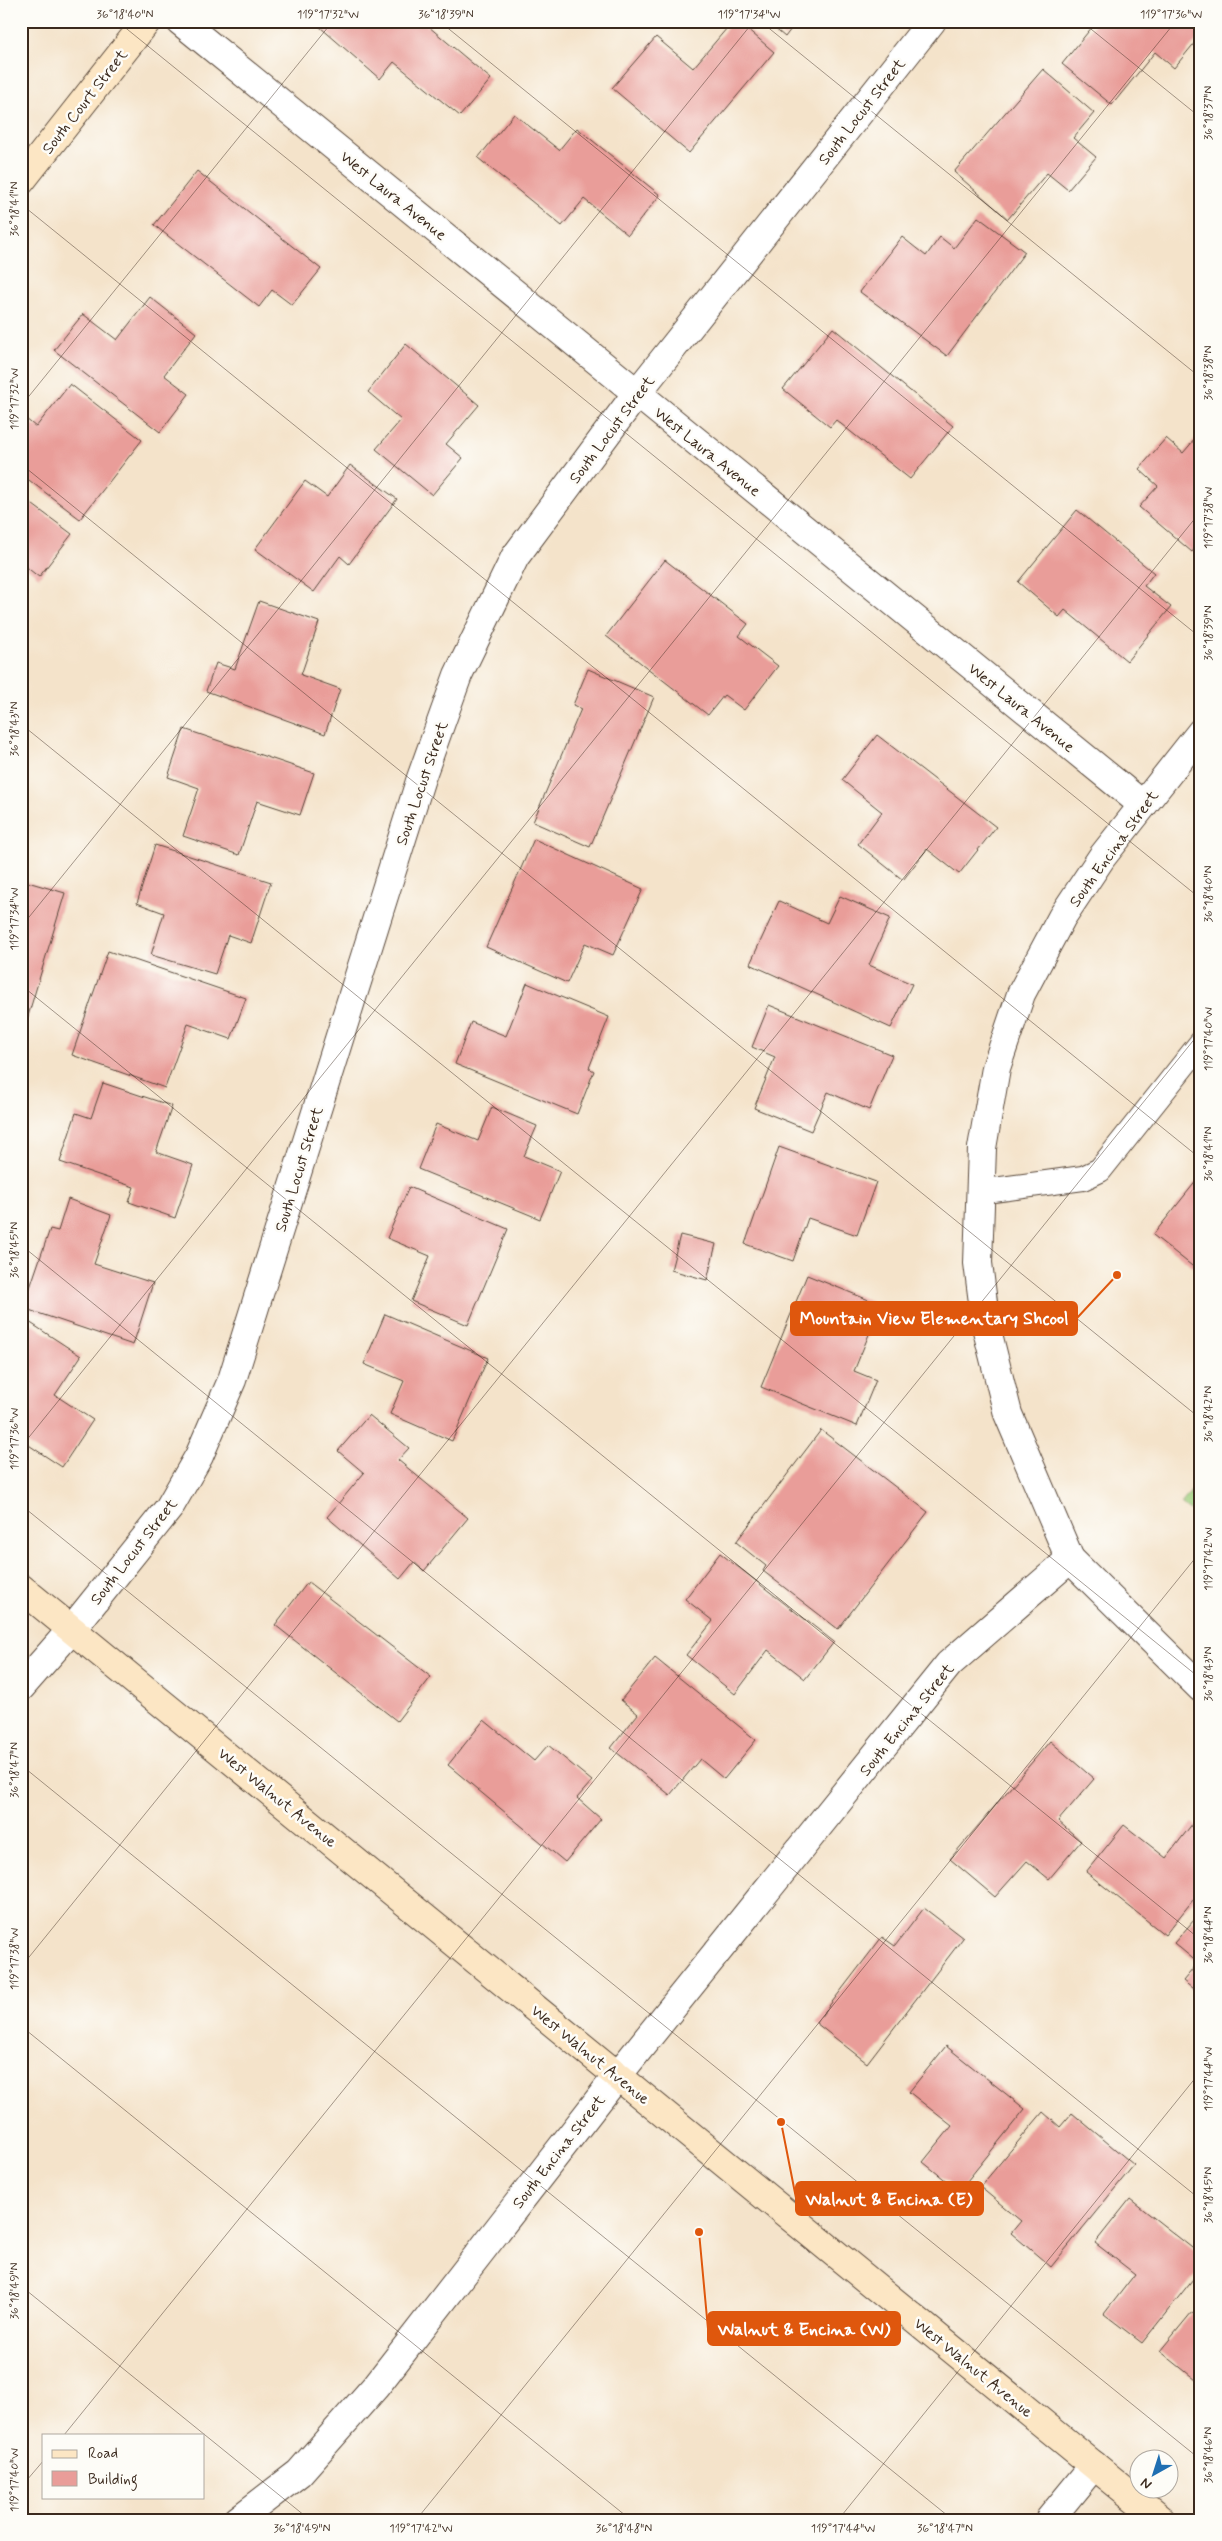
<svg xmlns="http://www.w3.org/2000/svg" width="1222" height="2541" viewBox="0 0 1222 2541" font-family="Mynerve,sans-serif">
<defs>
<pattern id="grass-tufts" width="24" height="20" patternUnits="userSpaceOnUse" patternTransform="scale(1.25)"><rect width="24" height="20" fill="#a0d07f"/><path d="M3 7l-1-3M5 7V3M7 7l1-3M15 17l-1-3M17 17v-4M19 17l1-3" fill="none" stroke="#84a967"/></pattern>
</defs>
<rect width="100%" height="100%" fill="#fdfcf7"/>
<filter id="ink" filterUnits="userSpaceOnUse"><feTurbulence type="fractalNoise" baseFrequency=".02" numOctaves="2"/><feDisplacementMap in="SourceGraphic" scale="10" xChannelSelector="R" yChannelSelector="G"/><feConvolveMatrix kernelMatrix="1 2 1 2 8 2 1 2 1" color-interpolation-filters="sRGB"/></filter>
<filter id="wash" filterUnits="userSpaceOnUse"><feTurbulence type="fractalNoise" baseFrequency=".0096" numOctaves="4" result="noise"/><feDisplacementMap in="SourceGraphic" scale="20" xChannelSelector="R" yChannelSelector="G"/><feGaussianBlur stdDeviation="1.12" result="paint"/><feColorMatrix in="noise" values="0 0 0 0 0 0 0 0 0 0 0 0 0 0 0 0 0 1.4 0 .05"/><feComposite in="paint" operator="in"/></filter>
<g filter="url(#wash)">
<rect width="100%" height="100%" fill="#f4e3ca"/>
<path fill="url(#grass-tufts)" stroke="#6e7d4e" d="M1201,1479v41l-20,-16z"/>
<g id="blocks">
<g fill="#e99d99">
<path d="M313,21h109l69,58 -31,37 -66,-54 -14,17z"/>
<path d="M733,21h5l36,31 -85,101 -77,-65 44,-51 37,31z"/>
<path d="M766,21h31l-12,16z"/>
<path d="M1097,21h92l12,10v4l-27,33 -19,-16 -43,53 -50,-41z"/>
<path d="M1043,69l51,44 -21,25 23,19 -28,33 -21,-17 -39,46 -54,-47z"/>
<path d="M514,114l45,36 18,-22 83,67 -32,40 -44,-36 -22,27 -84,-68z"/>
<path d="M197,171l124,98 -29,36 -20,-15 -13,17 -105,-82z"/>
<path d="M978,217l47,35 -78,104 -87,-64 42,-55 24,19 14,-19 14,11z"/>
<path d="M150,297l46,36 -32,42 25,19 -29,38 -106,-82 29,-36 34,26z"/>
<path d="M833,328l120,98 -43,53 -74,-59 -6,7 -47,-38z"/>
<path d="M406,344l73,61 -33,39 17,14 -31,37 -56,-46 25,-29 -33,-28z"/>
<path d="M70,384l72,56 -62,79 -59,-45v-59l15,12z"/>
<path d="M1201,432v109l-9,11 -53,-45 19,-21 -19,-17 27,-31 17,15z"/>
<path d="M350,465l47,34 -48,65 -9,-8 -26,36 -59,-43 50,-68 22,16z"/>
<path d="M21,496l51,38 -33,43 -18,-14z"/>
<path d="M1077,510l77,63 -10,13 27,21 -44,54 -62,-51 -6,7 -41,-35z"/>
<path d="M665,560l83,64 -9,12 39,30 -34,44 -20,-15 -16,20 -102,-79z"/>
<path d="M259,601l60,21 -18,53 39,14 -15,45 -119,-43 10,-28 19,6z"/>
<path d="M588,669l66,28 -64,150 -57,-25 48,-113 -8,-4z"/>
<path d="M184,729l130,44 -14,42 -43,-14 -18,54 -56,-19 16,-48 -31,-11z"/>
<path d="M877,735l119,92 -37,47 -32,-25 -24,31 -45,-36 24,-32 -40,-32z"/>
<path d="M534,839l109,50 -30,66 -28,-12 -18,40 -81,-36z"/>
<path d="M155,845l116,37 -20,61 -23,-8 -13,39 -64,-19 13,-42 -27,-10z"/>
<path d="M21,880l44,13 -43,143h-1z"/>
<path d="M840,896l50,22 -21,47 43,19 -21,44 -141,-64 29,-63 48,22z"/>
<path d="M108,951l138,47 -15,41 -43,-15 -23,64 -93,-33z"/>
<path d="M527,983l82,34 -20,51 5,3 -17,43 -122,-50 16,-42 35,14z"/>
<path d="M769,1005l123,50 -23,55 -41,-18 -17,39 -57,-23 21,-51 -23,-10z"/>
<path d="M103,1083l69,23 -16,46 37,13 -18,53 -46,-16 5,-15 -74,-25 16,-49 15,5z"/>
<path d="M492,1107l45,19 -13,30 36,15 -20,48 -122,-50 18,-45 42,17z"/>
<path d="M779,1147l97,35 -19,53 -49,-17 -15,43 -48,-17z"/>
<path d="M1201,1175v98l-48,-38z"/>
<path d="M409,1187l99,42 -40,96 -57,-24 19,-45 -43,-18z"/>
<path d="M68,1199l43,16 -17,49 59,19 -20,62 -110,-37 27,-79 8,2z"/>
<path d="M680,1235l36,9 -9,36 -36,-10z"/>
<path d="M807,1275l74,30 -27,66 22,9 -19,46 -96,-39z"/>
<path d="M385,1314l103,44 -36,83 -62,-27 14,-33 -40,-17z"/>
<path d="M29,1322l52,34 -26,39 38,25 -31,47 -41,-27v-106z"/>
<path d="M369,1415l40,33 -11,12 70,58 -44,53 -10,-9 -14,17 -73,-62 37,-44 -26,-22z"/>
<path d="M821,1430l107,82 -90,117 -75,-58 3,-5 -30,-24z"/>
<path d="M720,1553l114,89 -29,37 -37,-29 -33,44 -49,-39 27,-34 -28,-22z"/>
<path d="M308,1582l123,95 -34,44 -122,-96z"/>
<path d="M655,1658l101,82 -32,39 -24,-20 -30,36 -59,-47 27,-34 -17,-14z"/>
<path d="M484,1720l50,41 14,-16 44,36 -15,17 24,21 -36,43 -117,-97z"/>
<path d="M1050,1741l44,38 -36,42 23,20 -32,38 -22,-18 -32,36 -45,-38z"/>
<path d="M1193,1823l8,6v61l-36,45 -79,-63 38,-47 42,33z"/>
<path d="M924,1908l39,30 -96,125 -51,-40 66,-86 13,9z"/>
<path d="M1201,1912v83l-18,-14 15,-18 -24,-20z"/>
<path d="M946,2046l79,63 -66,82 -36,-29 29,-36 -43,-34z"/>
<path d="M1043,2112l17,15 12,-14 62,52 -83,102 -40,-34 10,-12 -41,-34z"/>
<path d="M1130,2199l71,56v14l-59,74 -38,-29 31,-40 -40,-31z"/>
<path d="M1192,2312l9,7v65l-41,-33z"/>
</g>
</g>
</g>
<g filter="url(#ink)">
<use href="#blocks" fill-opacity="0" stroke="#574638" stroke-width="1"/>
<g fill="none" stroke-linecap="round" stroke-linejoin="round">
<g stroke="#574638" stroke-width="26">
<path id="lane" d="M979,1192l104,-14 17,-8 101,-127"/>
</g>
<g stroke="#574638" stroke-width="30">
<g id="street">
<path d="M180,21l963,784"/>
<path d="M1070,1559l131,129"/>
<path d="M21,1687l51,-58 97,-121 30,-52 33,-76 189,-602 37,-103 57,-118 122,-164 295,-372"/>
<path d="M238,2520l61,-47 77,-87 242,-311 331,-411 121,-105 -62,-145 -22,-88 -8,-63 4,-115 14,-80 25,-74 41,-77 40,-60 99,-125"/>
<path d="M1049,2520l45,-55"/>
</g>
</g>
<g stroke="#574638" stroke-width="30">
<g id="secondary">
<path d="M21,181l126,-160"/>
<path d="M21,1588l1140,932"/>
</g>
</g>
<use href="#lane" stroke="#fff" stroke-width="24"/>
<use href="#street" stroke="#fff" stroke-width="28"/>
<use href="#secondary" stroke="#fce6c4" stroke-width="28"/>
</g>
</g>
<path fill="none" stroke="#3b2a1e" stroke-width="1" stroke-opacity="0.45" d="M117,21l1084,878M439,21l762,617M760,21l441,357M1081,21l120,97M21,204l1180,955M21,406l312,-385M21,464l1180,955M21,724l1180,955M21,927l733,-906M21,985l1180,955M21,1245l1180,955M21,1447l1155,-1426M21,1505l1180,955M21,1765l932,755M21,1967l1180,-1456M21,2026l610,494M21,2286l289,234M64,2435l1137,-1404M21,2487l23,-27M416,2520l785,-969M838,2520l363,-449"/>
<g text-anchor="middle" stroke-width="5" stroke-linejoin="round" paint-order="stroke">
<g font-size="16" fill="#3b2a1e" stroke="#fdfcf7">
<text transform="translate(84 101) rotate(-52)" y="6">South Court Street</text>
<text transform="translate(861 111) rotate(-52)" y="6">South Locust Street</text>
<text transform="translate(394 195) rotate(39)" y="6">West Laura Avenue</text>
<text transform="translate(611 429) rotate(-53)" y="6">South Locust Street</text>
<text transform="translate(708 451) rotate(39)" y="6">West Laura Avenue</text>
<text transform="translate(1022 707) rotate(39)" y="6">West Laura Avenue</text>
<text transform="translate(421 783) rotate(-71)" y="6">South Locust Street</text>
<text transform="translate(1113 848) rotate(-54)" y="6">South Encina Street</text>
<text transform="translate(298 1169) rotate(-73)" y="6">South Locust Street</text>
<text transform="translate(133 1551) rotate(-52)" y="6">South Locust Street</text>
<text transform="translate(906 1719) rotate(-51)" y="6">South Encina Street</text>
<text transform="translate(278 1797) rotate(39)" y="6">West Walnut Avenue</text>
<text transform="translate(591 2054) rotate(39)" y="6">West Walnut Avenue</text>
<text transform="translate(558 2151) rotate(-52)" y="6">South Encina Street</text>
<text transform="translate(974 2367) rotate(39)" y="6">West Walnut Avenue</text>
</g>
</g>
<path fill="none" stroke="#df570d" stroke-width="2" d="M1117 1275L1077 1318M781 2122L796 2198M699 2232L708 2329"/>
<g fill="#df570d" stroke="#fdfcf7" stroke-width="2">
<circle cx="1117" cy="1275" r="5"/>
<circle cx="781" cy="2122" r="5"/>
<circle cx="699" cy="2232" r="5"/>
</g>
<g fill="#df570d" stroke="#df570d" stroke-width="2">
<rect x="791" y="1302" width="286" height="33" rx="5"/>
<rect x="796" y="2182" width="187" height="33" rx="5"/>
<rect x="708" y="2312" width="192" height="33" rx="5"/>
</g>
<g font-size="18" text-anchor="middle" font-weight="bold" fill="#fff">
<text x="934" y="1324">Mountain View Elementary Shcool</text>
<text x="889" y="2205">Walnut &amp; Encina (E)</text>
<text x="804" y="2335">Walnut &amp; Encina (W)</text>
</g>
<rect width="1222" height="2541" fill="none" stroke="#fdfcf7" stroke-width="55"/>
<rect x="42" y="2434" width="162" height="65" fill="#fdfcf7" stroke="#afa8a0"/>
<rect x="52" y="2450" width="25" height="8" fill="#fce6c4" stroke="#afa8a0"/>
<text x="88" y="2458" font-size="15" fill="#3b2a1e">Road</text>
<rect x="52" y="2471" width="25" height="15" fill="#e99d99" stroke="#afa8a0"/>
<text x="88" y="2484" font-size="15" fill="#3b2a1e">Building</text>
<g transform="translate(1154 2474) rotate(219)"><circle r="24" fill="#fdfcf7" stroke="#afa8a0"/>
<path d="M0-4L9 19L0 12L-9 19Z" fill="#1f6fb2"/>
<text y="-8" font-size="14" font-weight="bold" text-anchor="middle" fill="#3b2a1e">N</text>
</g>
<rect x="28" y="28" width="1166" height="2486" fill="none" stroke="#3b2a1e" stroke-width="2"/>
<g font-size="12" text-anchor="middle" fill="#3b2a1e">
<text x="125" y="18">36°18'40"N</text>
<text x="328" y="18">119°17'32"W</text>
<text x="446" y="18">36°18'39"N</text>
<text x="749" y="18">119°17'34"W</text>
<text x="1171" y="18">119°17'36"W</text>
<text transform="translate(1208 113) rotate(-90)" y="4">36°18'37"N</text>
<text transform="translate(14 209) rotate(-90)" y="4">36°18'41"N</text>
<text transform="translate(1208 373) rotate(-90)" y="4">36°18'38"N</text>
<text transform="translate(14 399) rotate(-90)" y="4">119°17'32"W</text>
<text transform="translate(1208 518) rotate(-90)" y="4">119°17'38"W</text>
<text transform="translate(1208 633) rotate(-90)" y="4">36°18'39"N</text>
<text transform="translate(14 729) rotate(-90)" y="4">36°18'43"N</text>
<text transform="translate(1208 894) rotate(-90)" y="4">36°18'40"N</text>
<text transform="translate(14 919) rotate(-90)" y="4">119°17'34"W</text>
<text transform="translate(1208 1039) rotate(-90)" y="4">119°17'40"W</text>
<text transform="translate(1208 1154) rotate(-90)" y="4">36°18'41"N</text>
<text transform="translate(14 1250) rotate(-90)" y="4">36°18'45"N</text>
<text transform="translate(1208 1414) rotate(-90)" y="4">36°18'42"N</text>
<text transform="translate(14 1439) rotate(-90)" y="4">119°17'36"W</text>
<text transform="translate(1208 1559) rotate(-90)" y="4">119°17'42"W</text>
<text transform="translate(1208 1674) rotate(-90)" y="4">36°18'43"N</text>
<text transform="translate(14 1770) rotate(-90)" y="4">36°18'47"N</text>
<text transform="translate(1208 1935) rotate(-90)" y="4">36°18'44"N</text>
<text transform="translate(14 1959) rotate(-90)" y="4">119°17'38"W</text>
<text transform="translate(1208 2079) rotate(-90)" y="4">119°17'44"W</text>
<text transform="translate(1208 2195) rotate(-90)" y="4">36°18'45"N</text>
<text transform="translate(14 2291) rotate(-90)" y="4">36°18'49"N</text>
<text transform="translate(1208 2455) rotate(-90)" y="4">36°18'46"N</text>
<text transform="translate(14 2480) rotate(-90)" y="4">119°17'40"W</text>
<text x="302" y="2532">36°18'49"N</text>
<text x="421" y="2532">119°17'42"W</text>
<text x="624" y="2532">36°18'48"N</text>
<text x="843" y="2532">119°17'44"W</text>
<text x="945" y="2532">36°18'47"N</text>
</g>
</svg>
